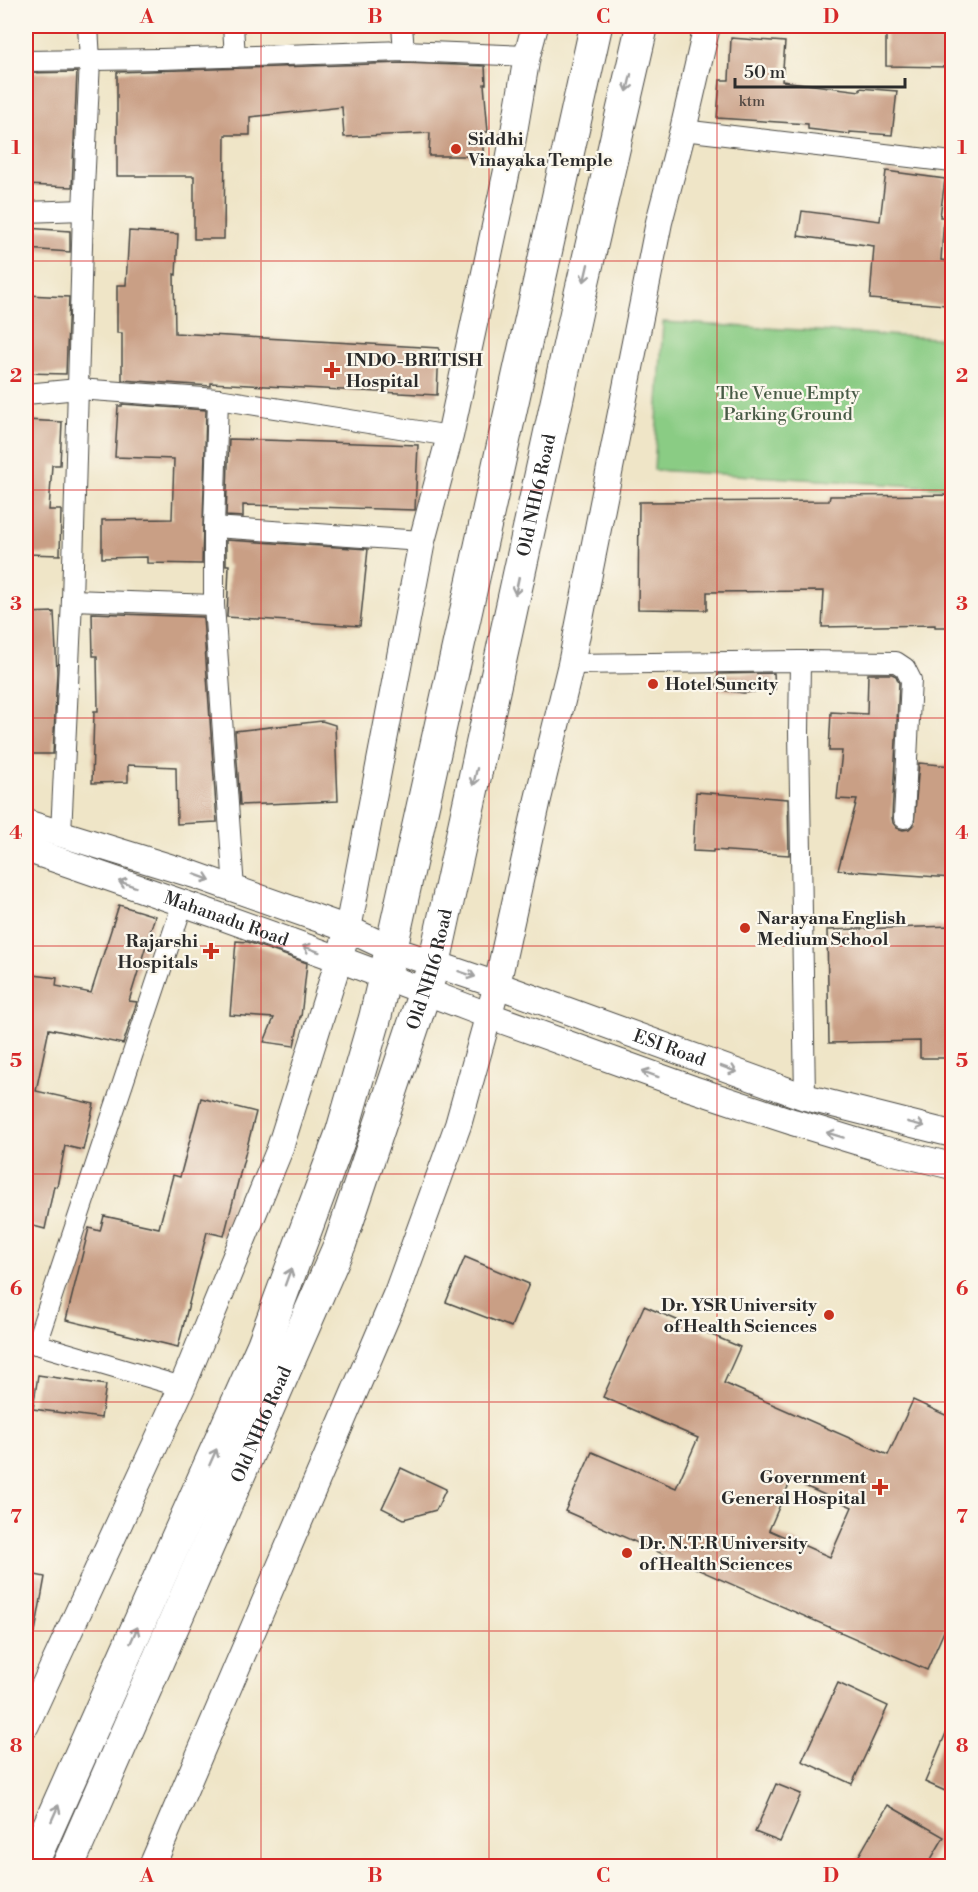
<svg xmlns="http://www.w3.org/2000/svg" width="978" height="1892" viewBox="0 0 978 1892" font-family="'Libre Bodoni',serif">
<rect width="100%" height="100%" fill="#fbf7ec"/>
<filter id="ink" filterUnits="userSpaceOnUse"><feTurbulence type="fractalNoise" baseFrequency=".0167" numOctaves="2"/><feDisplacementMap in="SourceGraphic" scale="12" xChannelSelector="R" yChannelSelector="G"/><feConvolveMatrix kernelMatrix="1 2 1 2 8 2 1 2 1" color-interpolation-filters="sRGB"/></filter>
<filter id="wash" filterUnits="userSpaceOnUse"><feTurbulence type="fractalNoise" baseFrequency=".008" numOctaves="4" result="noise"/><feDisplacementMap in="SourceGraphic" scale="24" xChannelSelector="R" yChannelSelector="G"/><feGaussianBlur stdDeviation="1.35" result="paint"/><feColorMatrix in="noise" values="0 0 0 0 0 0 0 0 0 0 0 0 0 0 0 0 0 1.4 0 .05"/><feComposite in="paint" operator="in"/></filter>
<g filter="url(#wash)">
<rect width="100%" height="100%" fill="#efe5c7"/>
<path fill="#8acc84" stroke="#5a7c58" stroke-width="1.5" d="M663,322l289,17v149l-298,-18z"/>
<g id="blocks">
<g fill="#c99f85" fill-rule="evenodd">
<path d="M886,29l66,1v37l-66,-1z"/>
<path d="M731,38l54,4 -3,39 78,10v-3l37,3 -5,44 -42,-3v2l-42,-5v-5l-91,-6 3,-38h9z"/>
<path d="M404,63l81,3 1,18h-2l4,48h-5v24h-54l1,-23 -86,4 -2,-30 -92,10v18h-25l-1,104h-30v-63h-77v-104z"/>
<path d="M77,72l-5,115 -46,-2v-58h2l-1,-54z"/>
<path d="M886,171l59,8 -5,38h4l-3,43 8,1 -3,44 -76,-6 4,-53 -76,-10 4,-25 78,10z"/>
<path d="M26,228l44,3v21l-44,-3z"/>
<path d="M129,231l49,3 -2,41 -2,-1 1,59 264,15 -2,47 -226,-12v3l-89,-6v-47h-5v-48h9z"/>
<path d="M26,295l43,2 -3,77 -40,-1z"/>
<path d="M122,404l84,6 -4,154 -55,-1v-6l-45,1v-38l70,-1 2,-60 -59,-2 3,-51h4z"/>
<path d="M26,420l36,2 -2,43h-8l-3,45h12l-1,45 -34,-1z"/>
<path d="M229,439l189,6 -3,65 -172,-5v12l-17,-1z"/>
<path d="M952,495v132h-17v-2l-113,2 2,-36 -117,1v18l-69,-1 1,-107 190,-1 1,-5z"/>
<path d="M226,540l142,9 -8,77 -133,-9 2,-52h-3z"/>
<path d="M54,612l3,60 -4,82h-27v-141z"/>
<path d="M92,613l111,4 14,205 -40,2 -1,-57 -48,-2v17l-36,1 2,-72h4l-1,-55h-4z"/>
<path d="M774,673l1,16 -31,4 -28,-4 2,-15z"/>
<path d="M868,674h24l4,2 3,7 -7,134 1,6 4,5 6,2 6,-1 5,-5 5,-61 33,3v112l-114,-8 19,-70 -20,-1 5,-48h-13l2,-39 36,2z"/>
<path d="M322,721l13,4 3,76 -98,4 -5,-74z"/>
<path d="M696,792l92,7 1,56 -76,-5v2l-20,-1z"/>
<path d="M119,905l36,11 -26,85 8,1 -14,42 -74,-15 -13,62 58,13 -11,46 -18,-4 -8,41 -3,-1 -9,43 -19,-5v-250l31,4 -1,8 35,7z"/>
<path d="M952,926v132h-32v-17l-91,2 -2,-113z"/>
<path d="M236,941l12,1 59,21 -6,54h-1l-6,29 -30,-4 10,-24 -44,-3z"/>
<path d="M201,1098l55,14 -32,124 -17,-4 -29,115 -112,-27 23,-92 11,3 4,-15 55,12 14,-53 7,2z"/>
<path d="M465,1257l64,27 -18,43 -65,-25z"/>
<path d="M644,1306l96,41 -16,36 164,72 25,-55 39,18v195l-25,57 -362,-159 27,-59 84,36 22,-50 -95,-41zM791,1480l61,27 -22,50 -61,-27z"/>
<path d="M38,1375l68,10 -5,33 -68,-9z"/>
<path d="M401,1468l45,21 -10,21 -32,9 -22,-11z"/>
<path d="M26,1573l19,4 -10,55 -9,-1z"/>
<path d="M838,1683l50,23 -36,78 -50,-23z"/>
<path d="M952,1719v75l-27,-12z"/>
<path d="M776,1784l25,10 -21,48 -25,-10z"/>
<path d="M888,1805l56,32 -17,29h-74z"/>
</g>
</g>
</g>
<g filter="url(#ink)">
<use href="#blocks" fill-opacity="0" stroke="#484742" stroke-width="1.5"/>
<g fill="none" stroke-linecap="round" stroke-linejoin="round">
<g stroke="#484742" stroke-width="22">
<g id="minor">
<path d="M233,26l2,31"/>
<path d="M402,26l2,25"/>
<path d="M26,61l135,-2 243,-8 123,5"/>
<path d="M683,130l269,32"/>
<path d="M26,212l57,-2"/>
<path d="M26,394l52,-5 140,10 232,37"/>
<path d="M218,399l-4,128v78l20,284"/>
<path d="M214,527l208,14"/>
<path d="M72,600l142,5"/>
<path d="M800,661l-1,71 6,365"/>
<path d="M571,664l229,-3 96,1 9,6 6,12 -7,138"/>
<path d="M61,833l11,-233 11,-390 7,-150 -2,-34"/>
<path d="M26,1341l156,46"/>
<path d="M36,1344l147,-441"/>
</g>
</g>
<g stroke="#484742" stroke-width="28">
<g id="tertiary">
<path id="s1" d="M26,823l169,52 153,54 43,20 106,36 308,112 147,37"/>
<path id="s2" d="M26,849l191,66 122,44 151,57 203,73 100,33 89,27 70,17"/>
<path d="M26,1725l156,-338 97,-236 60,-192 9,-30 74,-388 28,-105 59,-275 18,-105 8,-30"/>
<path d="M152,1866l246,-576 60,-165 39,-140 41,-186 33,-135 88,-442 24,-92 24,-104"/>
</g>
</g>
<g stroke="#484742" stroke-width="34">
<g id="primary">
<path d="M31,1866l232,-521 79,-213 33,-114 16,-69 205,-923"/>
<path id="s3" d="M68,1866l272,-622 94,-280 144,-660 64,-278"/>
</g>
</g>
<use href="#minor" stroke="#fff" stroke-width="20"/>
<use href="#tertiary" stroke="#fff" stroke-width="26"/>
<use href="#primary" stroke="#fff" stroke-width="32"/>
</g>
<defs><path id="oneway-shaft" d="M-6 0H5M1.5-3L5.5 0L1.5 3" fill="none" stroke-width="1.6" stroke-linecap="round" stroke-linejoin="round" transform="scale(1.5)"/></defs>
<g stroke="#a0a0a0">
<use href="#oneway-shaft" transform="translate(629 83) rotate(103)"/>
<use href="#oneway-shaft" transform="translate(586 273) rotate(103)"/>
<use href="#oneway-shaft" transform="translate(517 586) rotate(102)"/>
<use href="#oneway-shaft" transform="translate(475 777) rotate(103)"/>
<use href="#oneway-shaft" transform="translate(202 877) rotate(20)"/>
<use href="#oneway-shaft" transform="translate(127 884) rotate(-161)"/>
<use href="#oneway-shaft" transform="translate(311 949) rotate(-160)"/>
<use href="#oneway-shaft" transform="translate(467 974) rotate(18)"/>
<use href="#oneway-shaft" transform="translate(729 1069) rotate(20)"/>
<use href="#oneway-shaft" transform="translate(650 1074) rotate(-160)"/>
<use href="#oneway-shaft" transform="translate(916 1124) rotate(14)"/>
<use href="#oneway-shaft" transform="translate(835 1135) rotate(-163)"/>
<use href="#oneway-shaft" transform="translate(288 1277) rotate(-70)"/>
<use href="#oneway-shaft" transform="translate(213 1457) rotate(-66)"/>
<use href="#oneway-shaft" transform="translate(134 1635) rotate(-66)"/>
<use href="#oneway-shaft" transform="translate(55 1813) rotate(-66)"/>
</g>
</g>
<path fill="none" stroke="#d62828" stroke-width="1.5" stroke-opacity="0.55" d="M261,26v1840M489,26v1840M717,26v1840M26,261h926M26,490h926M26,718h926M26,946h926M26,1174h926M26,1402h926M26,1631h926"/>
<g fill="#c8321e" stroke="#fbf7ec" stroke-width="2">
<circle cx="456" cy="149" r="6"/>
<path d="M329 361h6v6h6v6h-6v6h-6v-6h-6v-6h6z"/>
<circle cx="653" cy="684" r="6"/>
<circle cx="745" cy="928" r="6"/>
<path d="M208 942h6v6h6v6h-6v6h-6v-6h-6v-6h6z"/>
<circle cx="829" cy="1315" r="6"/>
<path d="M877 1478h6v6h6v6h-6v6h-6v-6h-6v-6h6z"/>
<circle cx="627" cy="1553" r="6"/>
</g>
<g text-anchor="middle" stroke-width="4.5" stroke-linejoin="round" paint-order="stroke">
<g font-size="15" fill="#524842">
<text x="752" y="106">ktm</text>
</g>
<g font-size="18" font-weight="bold" fill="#2b2b2b" stroke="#fbf7ec" text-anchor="start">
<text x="468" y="145">Siddhi<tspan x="468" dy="21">Vinayaka Temple</tspan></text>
<text x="346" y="366">INDO-BRITISH<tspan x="346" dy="21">Hospital</tspan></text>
<text x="665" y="690">Hotel Suncity</text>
<text x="757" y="924">Narayana English<tspan x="757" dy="21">Medium School</tspan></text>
<text x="198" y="947" text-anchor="end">Rajarshi<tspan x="198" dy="21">Hospitals</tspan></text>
<text x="817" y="1311" text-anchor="end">Dr. YSR University<tspan x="817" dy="21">of Health Sciences</tspan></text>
<text x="866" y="1483" text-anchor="end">Government<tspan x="866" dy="21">General Hospital</tspan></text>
<text x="639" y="1549">Dr. N.T.R University<tspan x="639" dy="21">of Health Sciences</tspan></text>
</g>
<g font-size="18" fill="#485b46" stroke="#fbf7ec">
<text x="788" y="399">The Venue Empty<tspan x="788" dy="21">Parking Ground</tspan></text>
</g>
<g font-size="18" fill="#2b2b2b" stroke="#fbf7ec">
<text dy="6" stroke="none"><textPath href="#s3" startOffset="1454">Old NH16 Road</textPath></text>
<text dy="6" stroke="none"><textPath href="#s2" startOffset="212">Mahanadu Road</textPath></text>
<text dy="6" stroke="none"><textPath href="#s3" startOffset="968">Old NH16 Road</textPath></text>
<text dy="6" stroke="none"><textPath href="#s1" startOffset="682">ESI Road</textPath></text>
<text dy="6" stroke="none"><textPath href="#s3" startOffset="482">Old NH16 Road</textPath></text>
</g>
</g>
<rect width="978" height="1892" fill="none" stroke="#fbf7ec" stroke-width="66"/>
<path d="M735 78v9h170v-9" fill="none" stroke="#2b2b2b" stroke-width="3"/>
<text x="744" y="78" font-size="18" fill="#2b2b2b" stroke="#fbf7ec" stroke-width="4.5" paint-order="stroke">50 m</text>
<rect x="33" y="33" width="912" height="1826" fill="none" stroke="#d62828" stroke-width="2"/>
<g font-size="20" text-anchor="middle" font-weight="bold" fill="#d62828">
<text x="147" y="23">A</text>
<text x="375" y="23">B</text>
<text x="603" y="23">C</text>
<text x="831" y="23">D</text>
<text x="16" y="154">1</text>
<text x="962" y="154">1</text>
<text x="16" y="382">2</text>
<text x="962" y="382">2</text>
<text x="16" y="610">3</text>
<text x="962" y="610">3</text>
<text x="16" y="839">4</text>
<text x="962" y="839">4</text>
<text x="16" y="1067">5</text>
<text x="962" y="1067">5</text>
<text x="16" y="1295">6</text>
<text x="962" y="1295">6</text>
<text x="16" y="1523">7</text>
<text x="962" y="1523">7</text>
<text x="16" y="1752">8</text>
<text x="962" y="1752">8</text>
<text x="147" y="1882">A</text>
<text x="375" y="1882">B</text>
<text x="603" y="1882">C</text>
<text x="831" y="1882">D</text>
</g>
</svg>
